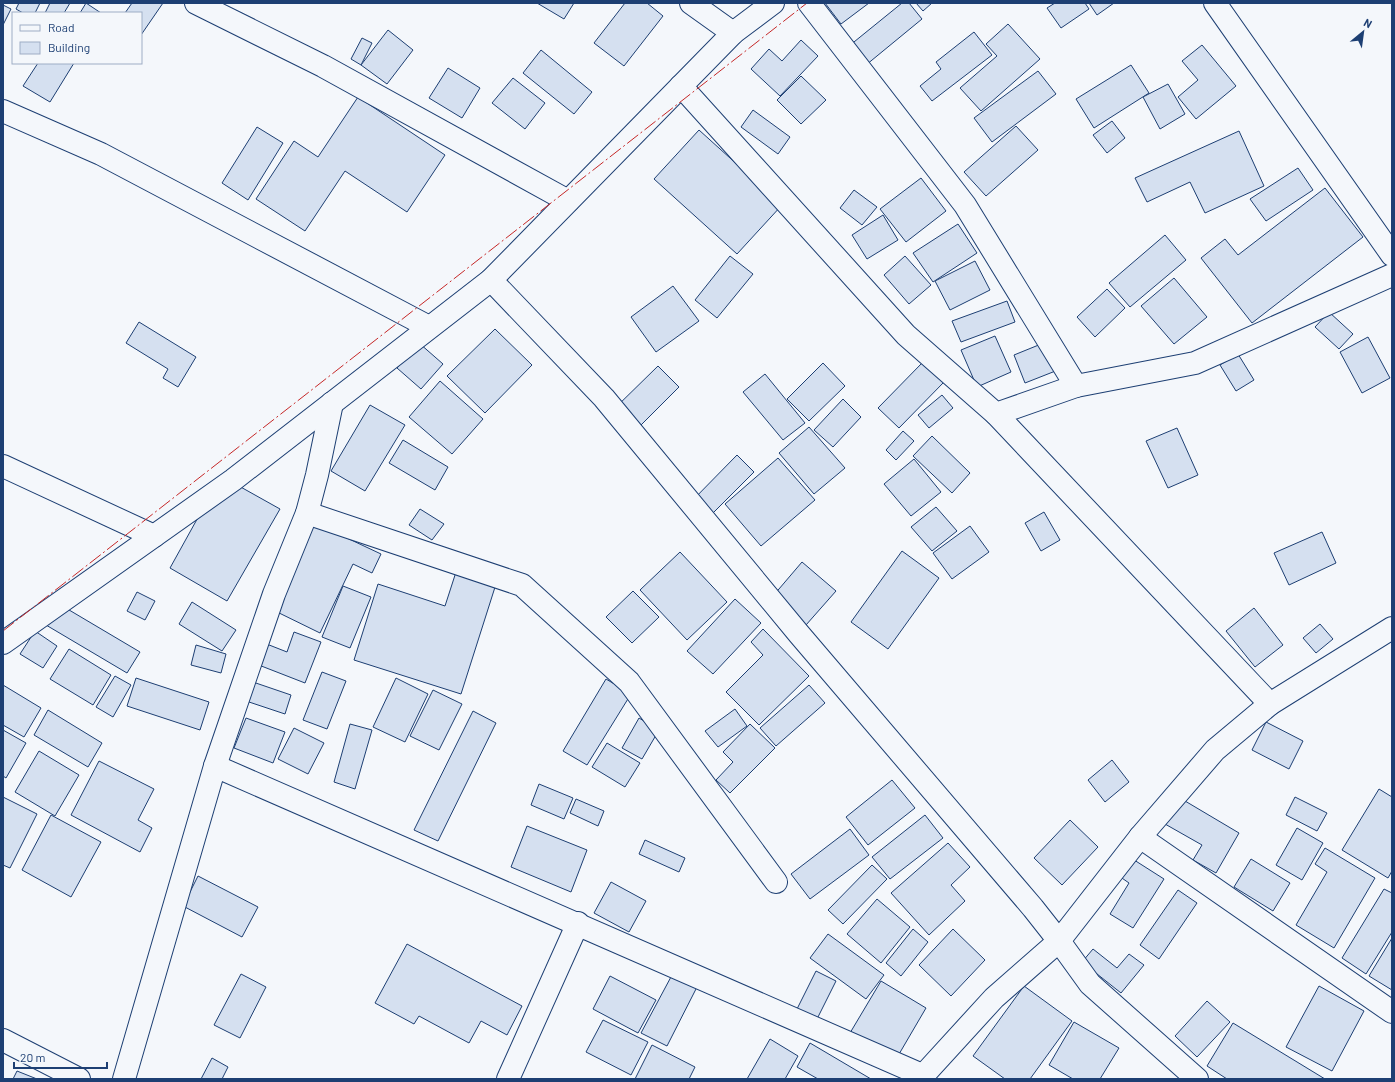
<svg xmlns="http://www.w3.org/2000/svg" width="1395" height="1082" viewBox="0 0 1395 1082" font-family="Barlow,sans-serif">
<rect width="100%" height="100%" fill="#f4f7fb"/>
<g fill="#d5e0f0" stroke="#1d3f73">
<path d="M19,3h21l-5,10h-12l-7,-4z"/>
<path d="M50,3h20l-6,10h-19z"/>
<path d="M86,3l15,10h-21z"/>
<path d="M132,3h31l-22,32v-22h-16z"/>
<path d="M537,3h37l-10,16z"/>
<path d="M625,3h22l16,13 -39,50 -30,-23z"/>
<path d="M825,3h44l-28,21z"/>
<path d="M902,3h7l13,16 -56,46 -17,-19z"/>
<path d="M916,3h16l-9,8z"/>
<path d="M1055,3h30l4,6 -28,19 -14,-20z"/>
<path d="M1089,3h25l-17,12z"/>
<path d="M3,5l8,4 -8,16z"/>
<path d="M1008,24l32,35 -59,52 -21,-23 37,-32 -11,-12z"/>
<path d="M388,30l25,20 -26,34 -26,-19z"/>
<path d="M974,32l18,23 -60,46 -12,-15 21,-17 -5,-7z"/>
<path d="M362,38l10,5 -11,22 -10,-6z"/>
<path d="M801,40l17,16 -38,40 -29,-27 18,-20 13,12z"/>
<path d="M1202,45l34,41 -40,33 -18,-22 20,-17 -16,-19z"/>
<path d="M541,50l51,42 -18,22 -51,-41z"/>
<path d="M38,63h36l-24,39 -27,-16z"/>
<path d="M1131,65l18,28 -55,35 -18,-29z"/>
<path d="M448,68l32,20 -18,30 -33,-20z"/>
<path d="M1038,71l18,23 -64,48 -18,-24z"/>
<path d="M801,76l25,24 -25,24 -24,-24z"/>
<path d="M513,78l32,25 -20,26 -33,-26z"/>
<path d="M1168,84l17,30 -25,15 -17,-32z"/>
<path d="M358,97l87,58 -38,57 -62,-41 -40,60 -49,-32 38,-58 24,16z"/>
<path d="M753,110l37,27 -12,17 -37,-27z"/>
<path d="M1112,121l13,17 -18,15 -14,-18z"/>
<path d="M1016,126l22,24 -52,46 -22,-24z"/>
<path d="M257,127l26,16 -35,57 -26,-17z"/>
<path d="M699,130l83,75 -45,49 -83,-75z"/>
<path d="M1239,131l25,55 -59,27 -15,-31 -43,20 -12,-24z"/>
<path d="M1298,168l15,22 -47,31 -16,-22z"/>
<path d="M921,178l25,33 -40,31 -26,-33z"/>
<path d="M1325,188l38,49 -111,86 -51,-65 24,-19 13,16z"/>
<path d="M854,190l23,17 -15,18 -22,-17z"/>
<path d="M883,215l15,25 -31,19 -15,-24z"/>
<path d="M958,224l19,29 -44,29 -20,-29z"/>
<path d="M1165,235l21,25 -56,47 -21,-24z"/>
<path d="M730,256l23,18 -36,44 -22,-18z"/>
<path d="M905,256l26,29 -22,19 -25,-29z"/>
<path d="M975,261l15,29 -40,20 -15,-29z"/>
<path d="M1174,278l33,39 -33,27 -33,-38z"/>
<path d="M673,286l26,35 -43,31 -25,-35z"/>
<path d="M1107,289l18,19 -30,29 -18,-20z"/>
<path d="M1007,301l8,21 -54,20 -9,-21z"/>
<path d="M1329,312l24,22 -14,15 -24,-22z"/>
<path d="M139,322l57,35 -18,30 -15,-9 5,-9 -42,-26z"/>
<path d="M495,329l37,36 -47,48 -38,-37z"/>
<path d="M995,336l16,36 -34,15 -16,-37z"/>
<path d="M1368,337l22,41 -28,15 -22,-41z"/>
<path d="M1046,342l12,28 -33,13 -11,-28z"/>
<path d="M419,343l24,21 -22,25 -24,-21z"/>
<path d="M1238,354l16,26 -18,11 -16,-26z"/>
<path d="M923,362l21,20 -45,46 -21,-20z"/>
<path d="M823,363l22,23 -36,35 -22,-22z"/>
<path d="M658,366l21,21 -47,47 -21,-22z"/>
<path d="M765,374l40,49 -22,17 -40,-48z"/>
<path d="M440,381l43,38 -31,35 -43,-37z"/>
<path d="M942,395l11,13 -24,20 -11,-13z"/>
<path d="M843,399l18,18 -28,30 -19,-17z"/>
<path d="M370,405l35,20 -40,66 -34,-20z"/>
<path d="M809,427l36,41 -31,26 -35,-41z"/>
<path d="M1177,428l21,47 -30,13 -22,-47z"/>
<path d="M903,431l11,10 -18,19 -10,-10z"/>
<path d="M932,436l38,37 -18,20 -39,-37z"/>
<path d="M403,440l45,27 -13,23 -46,-27z"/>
<path d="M737,455l17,17 -50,50 -17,-16z"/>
<path d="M778,458l37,42 -54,46 -36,-42z"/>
<path d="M914,459l27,33 -30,24 -27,-32z"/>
<path d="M221,476l59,33 -53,92 -57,-33z"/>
<path d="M936,507l21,24 -25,20 -21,-24z"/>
<path d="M420,509l24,15 -12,16 -23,-15z"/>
<path d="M1044,512l16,28 -19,11 -16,-28z"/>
<path d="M315,523l66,31 -9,19 -19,-9 -33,69 -47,-23z"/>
<path d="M970,526l19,26 -37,27 -19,-26z"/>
<path d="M1322,532l14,31 -47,22 -15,-32z"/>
<path d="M902,551l37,27 -51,71 -37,-27z"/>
<path d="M680,552l47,50 -40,38 -47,-50z"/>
<path d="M802,562l34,29 -30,34 -33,-29z"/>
<path d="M456,572l40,12 -35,110 -107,-34 24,-76 67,22z"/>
<path d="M343,586l28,11 -21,51 -28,-11z"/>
<path d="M633,591l26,26 -27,26 -26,-26z"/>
<path d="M137,592l18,9 -10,19 -18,-9z"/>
<path d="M735,599l26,24 -48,51 -26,-23z"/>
<path d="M192,602l44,28 -14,21 -43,-27z"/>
<path d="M59,604l81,48 -13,21 -81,-48z"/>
<path d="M1254,608l29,37 -28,22 -29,-36z"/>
<path d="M1320,624l13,15 -17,14 -13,-15z"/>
<path d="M763,629l46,47 -50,49 -33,-33 37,-37 -12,-13z"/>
<path d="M35,631l22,15 -14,22 -23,-14z"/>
<path d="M294,632l27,10 -16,41 -54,-21 8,-21 28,11z"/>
<path d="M196,645l30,9 -5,19 -30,-8z"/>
<path d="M69,649l42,26 -18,30 -43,-26z"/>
<path d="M322,672l24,9 -19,48 -24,-9z"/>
<path d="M115,676l16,9 -18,32 -17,-10z"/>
<path d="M136,678l73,24 -9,28 -73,-24z"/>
<path d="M396,678l32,16 -23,48 -32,-15z"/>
<path d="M606,679l25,15 -44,71 -24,-14z"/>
<path d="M247,680l44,15 -6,19 -45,-15z"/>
<path d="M3,685l38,23 -17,29 -21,-12z"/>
<path d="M809,685l16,18 -49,43 -16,-18z"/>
<path d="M433,690l29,14 -23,46 -29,-14z"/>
<path d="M735,709l12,17 -29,21 -13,-16z"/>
<path d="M48,710l54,33 -14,24 -54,-32z"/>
<path d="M473,711l23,12 -58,118 -24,-11z"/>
<path d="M246,718l39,14 -12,31 -39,-15z"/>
<path d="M639,718l20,12 -17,29 -20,-11z"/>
<path d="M1266,722l37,19 -14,28 -37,-19z"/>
<path d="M350,724l22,6 -17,59 -21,-7z"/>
<path d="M750,724l25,24 -45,45 -14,-13 17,-18 -10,-10z"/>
<path d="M294,728l30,15 -16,31 -30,-15z"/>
<path d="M3,730l23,13 -20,35 -3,-2z"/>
<path d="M607,743l33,20 -15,24 -33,-20z"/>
<path d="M39,751l40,24 -24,41 -40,-24z"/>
<path d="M1112,760l17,22 -24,20 -17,-22z"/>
<path d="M99,761l55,28 -16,31 14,8 -12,24 -69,-37z"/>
<path d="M892,780l23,28 -47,37 -22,-28z"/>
<path d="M539,784l34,14 -9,21 -33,-14z"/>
<path d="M1379,789l13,8v74l-4,7 -46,-28z"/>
<path d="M3,797l34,17 -27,54 -7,-3z"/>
<path d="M1295,797l32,16 -10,18 -31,-16z"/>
<path d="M1180,798l59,35 -23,40 -23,-13 9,-15 -37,-21z"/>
<path d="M576,799l28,12 -6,15 -28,-13z"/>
<path d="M51,815l50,27 -30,55 -49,-27z"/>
<path d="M925,815l18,23 -53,41 -18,-22z"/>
<path d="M1070,820l28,27 -36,38 -28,-27z"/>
<path d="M527,826l60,24 -16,42 -60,-25z"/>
<path d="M1297,828l26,15 -21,37 -26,-15z"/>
<path d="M850,829l19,26 -59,44 -19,-25z"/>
<path d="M645,840l40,18 -6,14 -40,-18z"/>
<path d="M948,843l22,24 -19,18 14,16 -36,34 -38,-42z"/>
<path d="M1325,848l50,30 -41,70 -38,-23 31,-53 -12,-8z"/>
<path d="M1131,858l33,21 -31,49 -23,-14 19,-31 -10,-7z"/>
<path d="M1251,859l39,24 -17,28 -39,-24z"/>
<path d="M872,865l15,14 -44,45 -15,-14z"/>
<path d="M198,876l60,31 -16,30 -59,-31z"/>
<path d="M611,882l35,19 -17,31 -35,-19z"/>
<path d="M1384,889l8,4v39l-26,42 -24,-16z"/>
<path d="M1178,890l19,13 -38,56 -19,-14z"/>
<path d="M877,899l33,28 -29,36 -34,-29z"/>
<path d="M913,929l15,13 -27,34 -15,-13z"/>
<path d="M953,929l32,31 -34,36 -32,-31z"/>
<path d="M828,934l56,41 -18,24 -56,-41z"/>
<path d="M1392,938v52l-23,-14z"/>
<path d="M407,944l115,62 -15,29 -26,-14 -12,22 -50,-27 -5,8 -39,-21z"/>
<path d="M1093,949l24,19 12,-14 15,11 -23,28 -39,-31z"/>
<path d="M816,971l20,10 -20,40 -20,-10z"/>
<path d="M241,974l25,13 -26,51 -26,-13z"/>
<path d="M672,975l25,12 -30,59 -26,-13z"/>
<path d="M610,976l46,24 -18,33 -45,-24z"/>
<path d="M881,981l45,27 -31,53 -45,-28z"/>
<path d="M1024,986l48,35 -42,58h-25l-32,-23z"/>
<path d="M1319,986l45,25 -32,60 -46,-24z"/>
<path d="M1207,1001l23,21 -33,35 -22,-21z"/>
<path d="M603,1020l45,22 -17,33 -45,-23z"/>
<path d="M1074,1022l45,26 -19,31h-27l-24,-14z"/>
<path d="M1233,1023l92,56h-98l-20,-13z"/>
<path d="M770,1039l28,17 -13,23h-38z"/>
<path d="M810,1043l61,36h-53l-21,-12z"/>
<path d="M652,1045l43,22 -6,12h-54z"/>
<path d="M212,1058l16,9 -6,12h-21z"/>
<path d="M17,1071l20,8h-24z"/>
</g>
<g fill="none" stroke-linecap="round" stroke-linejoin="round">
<g stroke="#1d3f73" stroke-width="24">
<g id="street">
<path d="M196,3l127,63 245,135"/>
<path d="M691,3l42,30"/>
<path d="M809,3l156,202 111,181"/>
<path d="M1215,3l177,252"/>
<path d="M681,86l225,249 90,79 80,-28 119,-23 197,-88"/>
<path d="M3,111l98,43 328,173"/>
<path d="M491,280l113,118 195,236 234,274 26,33 31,43 107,95"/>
<path d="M996,414l274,290"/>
<path d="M3,466l151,70"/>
<path d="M307,513l215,72 107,97 147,200"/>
<path d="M3,643l230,-163 258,-200 242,-247 40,-30"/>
<path d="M215,766l707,309"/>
<path d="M1140,837l252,175"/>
<path d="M3,1040l76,39"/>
<path d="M124,1079l91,-313 59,-172 33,-81 10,-38 15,-72"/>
<path d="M508,1079l70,-156"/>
<path d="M920,1079l74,-81 65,-57 81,-104 75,-87 55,-46 122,-76"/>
</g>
</g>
<use href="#street" stroke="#f4f7fb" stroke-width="22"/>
<path stroke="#c62828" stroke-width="1" stroke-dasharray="14 3 2 3" stroke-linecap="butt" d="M3,631l804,-628"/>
</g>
<rect width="1395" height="1082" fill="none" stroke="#1d3f73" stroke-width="8"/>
<rect x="12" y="12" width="130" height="52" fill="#f4f7fb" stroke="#9eadc5"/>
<rect x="20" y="25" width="20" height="6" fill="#f4f7fb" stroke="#9eadc5"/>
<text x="48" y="32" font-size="12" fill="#1d3f73">Road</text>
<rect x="20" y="42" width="20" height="12" fill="#d5e0f0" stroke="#9eadc5"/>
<text x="48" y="52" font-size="12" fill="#1d3f73">Building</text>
<g transform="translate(1363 32) rotate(29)" stroke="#f4f7fb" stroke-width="3" paint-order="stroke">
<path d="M0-3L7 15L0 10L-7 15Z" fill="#1d3f73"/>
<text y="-6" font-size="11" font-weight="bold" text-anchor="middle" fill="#1d3f73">N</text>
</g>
<path d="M14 1062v6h93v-6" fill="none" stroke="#1d3f73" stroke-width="2"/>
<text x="20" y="1062" font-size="12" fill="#1d3f73" stroke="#f4f7fb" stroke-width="3" paint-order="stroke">20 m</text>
</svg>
